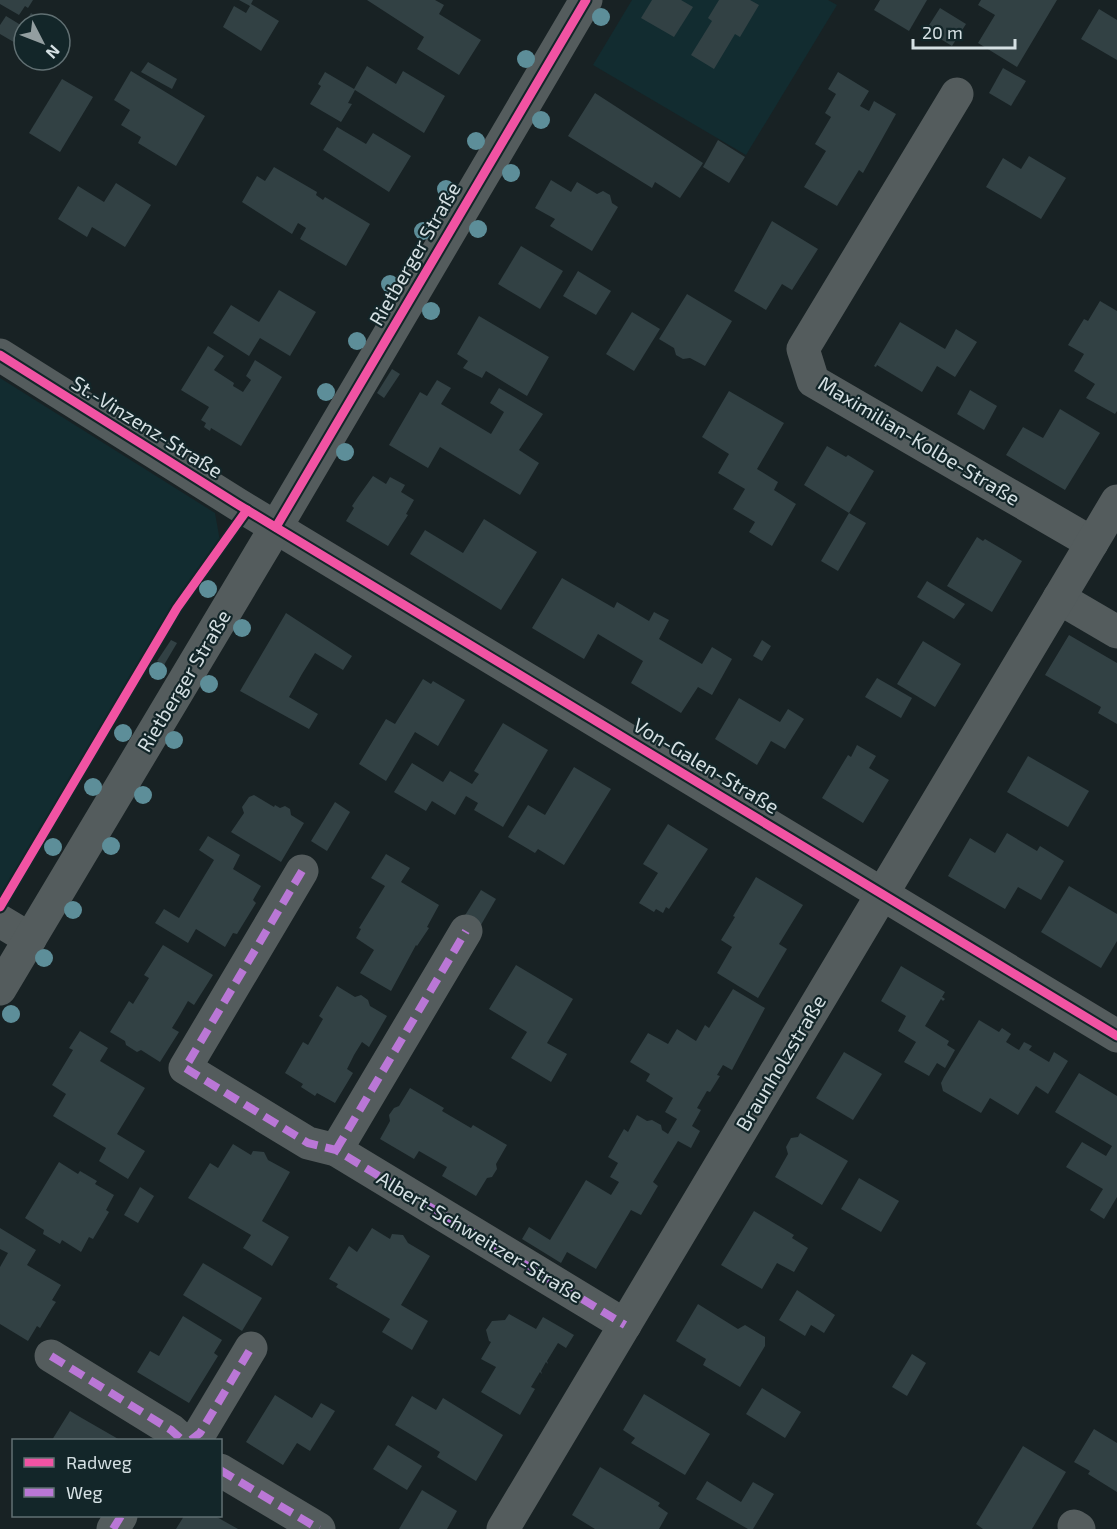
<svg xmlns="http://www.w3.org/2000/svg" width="1117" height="1529" viewBox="0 0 1117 1529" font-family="'Exo 2',sans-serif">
<rect width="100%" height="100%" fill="#182224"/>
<g fill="#122c30">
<path d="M632,0h196l9,5 -91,150 -153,-90z"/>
<path d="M0,378l215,135 5,28 -44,61 -176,295z"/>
</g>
<g fill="#324144">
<path d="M0,0h33l-5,8 -3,-2 -6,9 -19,-11z"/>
<path d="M239,0h14l-2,4 28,17 -18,30 -38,-24 11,-21 12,7 4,-7z"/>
<path d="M367,0h68l9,5 -5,9 42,26 -22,35 -42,-26 7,-12z"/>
<path d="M652,0h29l12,7 -19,30 -33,-19z"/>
<path d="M719,0h31l9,5 -19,32 -5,-3 -21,35 -23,-14 21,-34 -4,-3z"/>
<path d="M880,0h47l-18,31 -35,-21z"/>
<path d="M981,0h76l-40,67 -39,-24 17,-28 -17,-10z"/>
<path d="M940,8l26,16 -14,22 -26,-16z"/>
<path d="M1099,9l18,11v40l-36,-21z"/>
<path d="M31,13l11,7 -2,4h-16z"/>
<path d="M6,16l18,11v21l-24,-14v-9z"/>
<path d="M148,62l29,17 -5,10 -31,-17z"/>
<path d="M367,66l29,18 7,-13 42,25 -21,37 -69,-43 -7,13 4,1 -11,18 -31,-18 11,-18 -3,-2 7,-12 29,17z"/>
<path d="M1003,68l23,13 -15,25 -22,-13z"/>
<path d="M131,71l74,45 -29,50 -38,-23 3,-6 -20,-12 9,-15 -16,-10z"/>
<path d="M838,72l31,19 -9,15 9,5 5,-10 22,13 -33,59 -4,-3 -22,36 -33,-19 22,-36 -11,-7 16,-27 -6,-4 11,-19 -8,-5z"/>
<path d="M62,79l31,18 -33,55 -31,-19z"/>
<path d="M595,93l108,70 -23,35 -25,-16 -3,6 -84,-52z"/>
<path d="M337,127l29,17 7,-11 38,23 -22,36 -66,-42z"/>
<path d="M718,140l27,17 -16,26 -26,-16z"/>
<path d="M1029,156l37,22 -25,41 -55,-32 17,-29 18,11z"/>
<path d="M274,167l43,25 -1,3 7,5 2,-3 45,27 -24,42 -46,-27 6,-11 -8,-5 -6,11 -50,-32 15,-26 8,5z"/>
<path d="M551,180l20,12 6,-10 20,12 6,-3 7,4 2,8 6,4 -26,44 -42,-25 5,-7 -20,-11z"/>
<path d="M116,183l35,22 -26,42 -33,-20 -5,10 -29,-18 20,-33 26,16z"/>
<path d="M772,221l46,28 -26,41 -10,-6 -16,26 -32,-19z"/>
<path d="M521,246l42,25 -23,38 -42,-25z"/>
<path d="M578,271l33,20 -15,24 -33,-19z"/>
<path d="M279,290l37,22 -26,44 -30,-18 -11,18 -36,-23 18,-28 28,17z"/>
<path d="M687,294l45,27 -27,45 -15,-8 -7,1 -7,-4 -2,-7 -15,-9z"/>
<path d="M1100,301l17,10v100l-2,3 -29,-16 9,-14 -21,-13 10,-17 -16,-9 16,-26 4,2z"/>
<path d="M632,312l28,17 -26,42 -28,-17z"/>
<path d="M479,316l70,41 -22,39 -41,-25 -4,7 -19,-10 5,-7 -11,-7z"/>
<path d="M900,322l45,27 11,-20 21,13 -22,35 -18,-11 -15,26 -45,-27 -1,2 -2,-1z"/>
<path d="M208,346l16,10 -10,14 20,13 -1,3 10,6 8,-12 -5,-4 9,-16 27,17 -41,69 -30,-18 -1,3 -6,-4 2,-4 -5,-3 8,-13 -28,-17z"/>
<path d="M392,369l8,5 -16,24 -7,-5z"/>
<path d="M437,380l14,8 -10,16 50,30 13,-22 -14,-9 9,-15 44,26 -24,36 20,13 -19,32 -80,-48 -12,21 -39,-23 31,-53 7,4z"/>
<path d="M970,390l27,16 -13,24 -27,-16z"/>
<path d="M729,391l55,32 -27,46 21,13 -4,8 22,14 -24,42 -23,-14 6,-10 -22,-13 12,-20 -27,-16 11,-19 -27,-17z"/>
<path d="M1060,409l40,24 -35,57 -59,-35 17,-28 20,11z"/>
<path d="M827,446l19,11 2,-2 26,16 -25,42 -45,-28z"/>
<path d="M373,476l13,8 4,-7 15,8 -4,7 13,8 -8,14 2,1 -20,31 -42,-25 8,-13 -2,-2 6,-9z"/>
<path d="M849,513l17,10 -28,48 -17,-10z"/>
<path d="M484,519l53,33 -36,58 -91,-56 15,-24 38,23z"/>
<path d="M977,537l6,4 2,-2 37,22 -30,51 -45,-26z"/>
<path d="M562,578l52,30 3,-6 32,19 5,-9 15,8 -10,19 43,25 10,-17 20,12 -20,36 -14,-8 -17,26 -50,-30 12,-22 -45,-27 -14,25 -52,-31z"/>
<path d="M927,581l38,23 -11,15 -37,-22z"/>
<path d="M286,613l66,43 -9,14 -28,-17 -13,21 -13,23 29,17 -9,15 -69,-38z"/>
<path d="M1069,635l48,28v61l-19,-11 3,-6 -56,-32z"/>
<path d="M171,640l6,3 -13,22 -7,-4z"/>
<path d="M762,640l9,6 -9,15 -9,-5z"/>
<path d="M923,641l38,23 -26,43 -38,-23z"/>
<path d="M877,678l35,20 -11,20 -36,-21z"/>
<path d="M423,679l8,5 2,-3 32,19 -27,46 -23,-14 -29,49 -27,-17 27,-45 9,5z"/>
<path d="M739,698l41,24 8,-13 16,10 -19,30 -14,-8 -14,24 -42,-26z"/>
<path d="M503,723l45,27 -45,77 -29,-17 4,-7 -12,-7 -11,19 -23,-14 -6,10 -32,-19 18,-29 31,19 7,-11 22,13 7,-10 -5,-3z"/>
<path d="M857,745l19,11 -7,12 20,12 -26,43 -41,-25 26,-43 3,2z"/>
<path d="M1028,756l61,35 -21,36 -61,-35z"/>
<path d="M574,767l37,22 -47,76 -26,-16 -3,4 -27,-16 20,-32 17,10z"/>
<path d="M254,795l20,12 1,-2 5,3 5,-2 5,3 1,6 13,8 -23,39 -50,-30 13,-19 -2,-6 7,-10z"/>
<path d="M335,802l15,10 -23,39 -16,-10z"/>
<path d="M668,824l40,25 -39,60 -3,-2 -3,6 -7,-4 -2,3 -15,-9 19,-30 -15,-9z"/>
<path d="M1007,833l30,18 3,-5 24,15 -23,39 -23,-13 -13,22 -57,-33 22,-38 25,15z"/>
<path d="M208,836l32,19 -7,14 28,17 -8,14 3,3 -19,31 -4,-1 -8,14 -29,-18 -8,14 -33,-20 9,-14 15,9 35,-58 -15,-10z"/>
<path d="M386,854l24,14 -9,14 38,23 -12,22 2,1 -12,18 -1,-1 -25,46 -31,-18 14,-23 -18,-12 5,-9 -2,-1 26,-42 -14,-8z"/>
<path d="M756,877l47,28 -24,39 8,5 -29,49 -41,-25 15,-26 -11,-7 14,-23 -2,-1z"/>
<path d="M1069,886l48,28v27l-16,27 -60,-36z"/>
<path d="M481,890l15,9 -18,31 -16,-10z"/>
<path d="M163,945l50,30 -19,30 -6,-4 -8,14 -8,13 7,4 -19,30 -19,-12 -4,2 -11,-7 -1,-4 -15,-9 19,-31 4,3 16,-26 -5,-3z"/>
<path d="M516,965l57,34 -26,44 20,11 -16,28 -40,-24 16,-26 -38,-23z"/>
<path d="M901,966l44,26 -3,5 3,2 -2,2 -2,-2 -16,27 24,15 -2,4 8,5 -10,18 -8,-5 -8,13 -25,-14 12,-20 -18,-11 8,-15 -25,-15z"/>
<path d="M337,986l18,11 6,-2 7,5 2,6 17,10 -18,31 -7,-5 -8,13 -7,14 6,4 -18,30 -18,-10 -2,3 -14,-9 2,-3 -18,-11 18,-31 5,3 15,-26 -4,-3z"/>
<path d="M733,989l32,19 -33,62 -9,-5 -6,10 3,1 -10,16 -3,-1 -10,17 4,2 -9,16 8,5 -9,17 -13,-7 -25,41 5,4 -17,29 -10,-5 -35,59 -29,-17 -6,11 -39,-24 7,-12 21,13 36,-60 25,15 8,-13 -9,-5 8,-14 -10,-6 16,-28 4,3 9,-17 10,6 5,-1 9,5 1,5 6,4 9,-15 -12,-7 8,-14 -27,-17 4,-7 -20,-12 18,-29 20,11 9,-15 19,12 9,-16 4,3z"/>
<path d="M979,1020l20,12 3,-4 9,6 -5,8 13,8 5,-8 8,4 -3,4 20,12 5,-10 14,9 -20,33 -12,-8 -18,29 -28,-17 -9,15 -38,-22 -2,-8 3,-6z"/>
<path d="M80,1031l28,17 -8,13 45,27 -28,46 28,17 -17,28 -29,-18 7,-13 -53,-32 13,-22 -14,-9 21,-35 -4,-2z"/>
<path d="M844,1052l38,22 -29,46 -37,-22z"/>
<path d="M1079,1073l38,23v101l-13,22 -14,-9 13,-21 -37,-22 16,-25 24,14 6,-10 -57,-34z"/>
<path d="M410,1088l34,20 -2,3 29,17 2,-3 34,20 -11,19 1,5 -5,8 -5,1 -11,18 -34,-20 5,-9 -28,-16 -5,8 -34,-20 10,-18 -1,-6 5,-7 5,-2z"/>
<path d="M800,1133l48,28 -26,44 -47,-28 13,-23 -2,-7 5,-9 7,-1z"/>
<path d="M233,1144l18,11 2,-4 11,1 4,8 22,12 -28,49 27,16 -17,29 -29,-18 8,-13 -63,-37 22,-35 8,5z"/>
<path d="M59,1162l19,12 2,-3 17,10 -2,3 19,11 -8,15 3,2 -16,27 -4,-2 -8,15 -19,-12 -2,4 -17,-10 1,-4 -19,-12z"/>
<path d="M859,1178l40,23 -18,31 -40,-23z"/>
<path d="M140,1187l14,9 -16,27 -14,-8z"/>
<path d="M754,1211l40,24 -2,3 16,10 -14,24 -17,-9 -15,26 -41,-24z"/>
<path d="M0,1228l36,22 -9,15 34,20 -9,15 4,2 -4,6 -12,20 -3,-2 -9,15 -28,-17v-57l8,-14 -8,-4z"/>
<path d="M372,1228l18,11 2,-5 11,1 5,8 22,13 -29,49 27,16 -16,29 -30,-18 8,-13 -54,-32 2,-3 -9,-5 20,-33 8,6z"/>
<path d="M203,1263l59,35 -20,33 -59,-36z"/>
<path d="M797,1290l38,25 -11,18 -13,-8 -6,11 -26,-16z"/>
<path d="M698,1304l40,25 7,-4 20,12v9l-25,41 -37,-22 3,-6 -30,-18z"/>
<path d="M509,1314l27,15 7,-12 31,18 -8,13 -8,-5 -11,18 1,3 -2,-2 -5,9 1,3 -2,-2 -9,15 4,2 -15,26 -39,-23 15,-25 -15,-8 10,-17 -2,-1 -3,-11 6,-9 13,-1z"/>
<path d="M183,1316l39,24 -8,13 4,3 -29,47 -52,-31 13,-21 9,5z"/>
<path d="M912,1354l14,9 -19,33 -15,-9z"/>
<path d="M762,1388l39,24 -16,26 -39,-24z"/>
<path d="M644,1394l66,40 -25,41 -54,-32 4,-5 -12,-8z"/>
<path d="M275,1395l37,23 9,-15 14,8 -25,40 -13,-8 -14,22 -37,-23z"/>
<path d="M412,1396l24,14 7,-12 60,37 -27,46 -39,-24 3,-5 -45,-27z"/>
<path d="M70,1411l10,6 40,23h-68z"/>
<path d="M1094,1429l23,14v49l-29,-18 2,-3 -16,-9z"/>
<path d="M388,1445l34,21 -15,24 -34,-21z"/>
<path d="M1023,1446l43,26 -34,57h-49l-7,-5z"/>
<path d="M600,1467l60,36 -2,3 10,7 -9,16h-64l-23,-14z"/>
<path d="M707,1481l34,21 12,-20 21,12 -21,35h-5l-52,-30z"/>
<path d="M422,1490l35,21 -10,18h-48z"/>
<path d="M184,1516h31l23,13h-62z"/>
</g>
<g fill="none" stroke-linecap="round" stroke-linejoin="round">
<g stroke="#545c5d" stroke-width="33">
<path d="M957,94l-154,255 10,32 279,162"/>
<path d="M0,355l237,149 880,532"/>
<path d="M1059,598l58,34"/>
<path d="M302,871l-117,197 123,75 28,7 289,175"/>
<path d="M0,921l30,18"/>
<path d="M0,989l276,-462 310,-527"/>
<path d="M336,1150l130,-219"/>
<path d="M51,1356l120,74 11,10"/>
<path d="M191,1440l9,-7 51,-85"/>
<path d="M220,1470l99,59"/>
<path d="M1074,1526l5,3"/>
<path d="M113,1529l8,-13"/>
<path d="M503,1529l614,-1028"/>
</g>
<g stroke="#ba77d6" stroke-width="8" stroke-dasharray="15 8" stroke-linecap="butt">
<path d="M302,871l-117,197 123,75 28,7 289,175"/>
<path d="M336,1150l130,-219"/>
<path d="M51,1356l120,74 11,10"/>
<path d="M191,1440l9,-7 51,-85"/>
<path d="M220,1470l99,59"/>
<path d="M113,1529l8,-13"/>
</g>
<g stroke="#132629" stroke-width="13">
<g id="cycleway">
<path d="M0,355l237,149 880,532"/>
<path d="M276,527l310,-527"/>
<path d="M0,907l177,-299 70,-98"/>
</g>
</g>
<use href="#cycleway" stroke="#f153a3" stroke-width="9"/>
</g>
<g fill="#5d8e99">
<circle cx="601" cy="17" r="9"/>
<circle cx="526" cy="59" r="9"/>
<circle cx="541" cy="120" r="9"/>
<circle cx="476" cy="141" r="9"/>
<circle cx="511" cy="173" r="9"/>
<circle cx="446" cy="189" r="9"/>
<circle cx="478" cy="229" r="9"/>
<circle cx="423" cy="231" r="9"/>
<circle cx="390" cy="284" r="9"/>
<circle cx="431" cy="311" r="9"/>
<circle cx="357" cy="341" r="9"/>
<circle cx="326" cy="392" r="9"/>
<circle cx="345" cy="452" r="9"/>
<circle cx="208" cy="589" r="9"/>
<circle cx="242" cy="628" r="9"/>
<circle cx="158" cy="671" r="9"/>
<circle cx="209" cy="684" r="9"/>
<circle cx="123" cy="733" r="9"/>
<circle cx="174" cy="740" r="9"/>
<circle cx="93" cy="787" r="9"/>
<circle cx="143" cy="795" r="9"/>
<circle cx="111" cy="846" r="9"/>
<circle cx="53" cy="847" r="9"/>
<circle cx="73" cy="910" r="9"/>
<circle cx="44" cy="958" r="9"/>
<circle cx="11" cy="1014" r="9"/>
</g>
<g text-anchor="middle" stroke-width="4.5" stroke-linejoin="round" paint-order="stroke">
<g font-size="20" fill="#d5e0e3" stroke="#132629">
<text transform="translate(415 254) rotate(-60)" y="7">Rietberger Straße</text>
<text transform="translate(147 427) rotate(32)" y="7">St.-Vinzenz-Straße</text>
<text transform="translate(919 441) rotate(31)" y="7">Maximilian-Kolbe-Straße</text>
<text transform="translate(184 681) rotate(-59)" y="7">Rietberger Straße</text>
<text transform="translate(706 766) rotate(31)" y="7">Von-Galen-Straße</text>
<text transform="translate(781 1063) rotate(-59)" y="7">Braunholzstraße</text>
<text transform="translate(480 1237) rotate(31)" y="7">Albert-Schweitzer-Straße</text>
</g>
</g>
<rect x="12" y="1439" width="210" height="78" fill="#132629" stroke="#617073" stroke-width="1.5"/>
<rect x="24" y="1458" width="30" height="9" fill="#f153a3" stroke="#617073" stroke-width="1.5"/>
<text x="66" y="1469" font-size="18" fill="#d5e0e3">Radweg</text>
<rect x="24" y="1488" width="30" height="9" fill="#ba77d6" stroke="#617073" stroke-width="1.5"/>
<text x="66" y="1499" font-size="18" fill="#d5e0e3">Weg</text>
<g transform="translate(42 42) rotate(132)"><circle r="28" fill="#132629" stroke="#617073" stroke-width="1.5"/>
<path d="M0-4.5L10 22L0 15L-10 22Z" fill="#939ea0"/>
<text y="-9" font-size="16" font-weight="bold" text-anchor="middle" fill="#d5e0e3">N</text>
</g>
<path d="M913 39v9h102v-9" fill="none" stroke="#d5e0e3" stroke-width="3"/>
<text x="922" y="39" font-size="18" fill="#d5e0e3" stroke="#132629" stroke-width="4.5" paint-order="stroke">20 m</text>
</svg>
